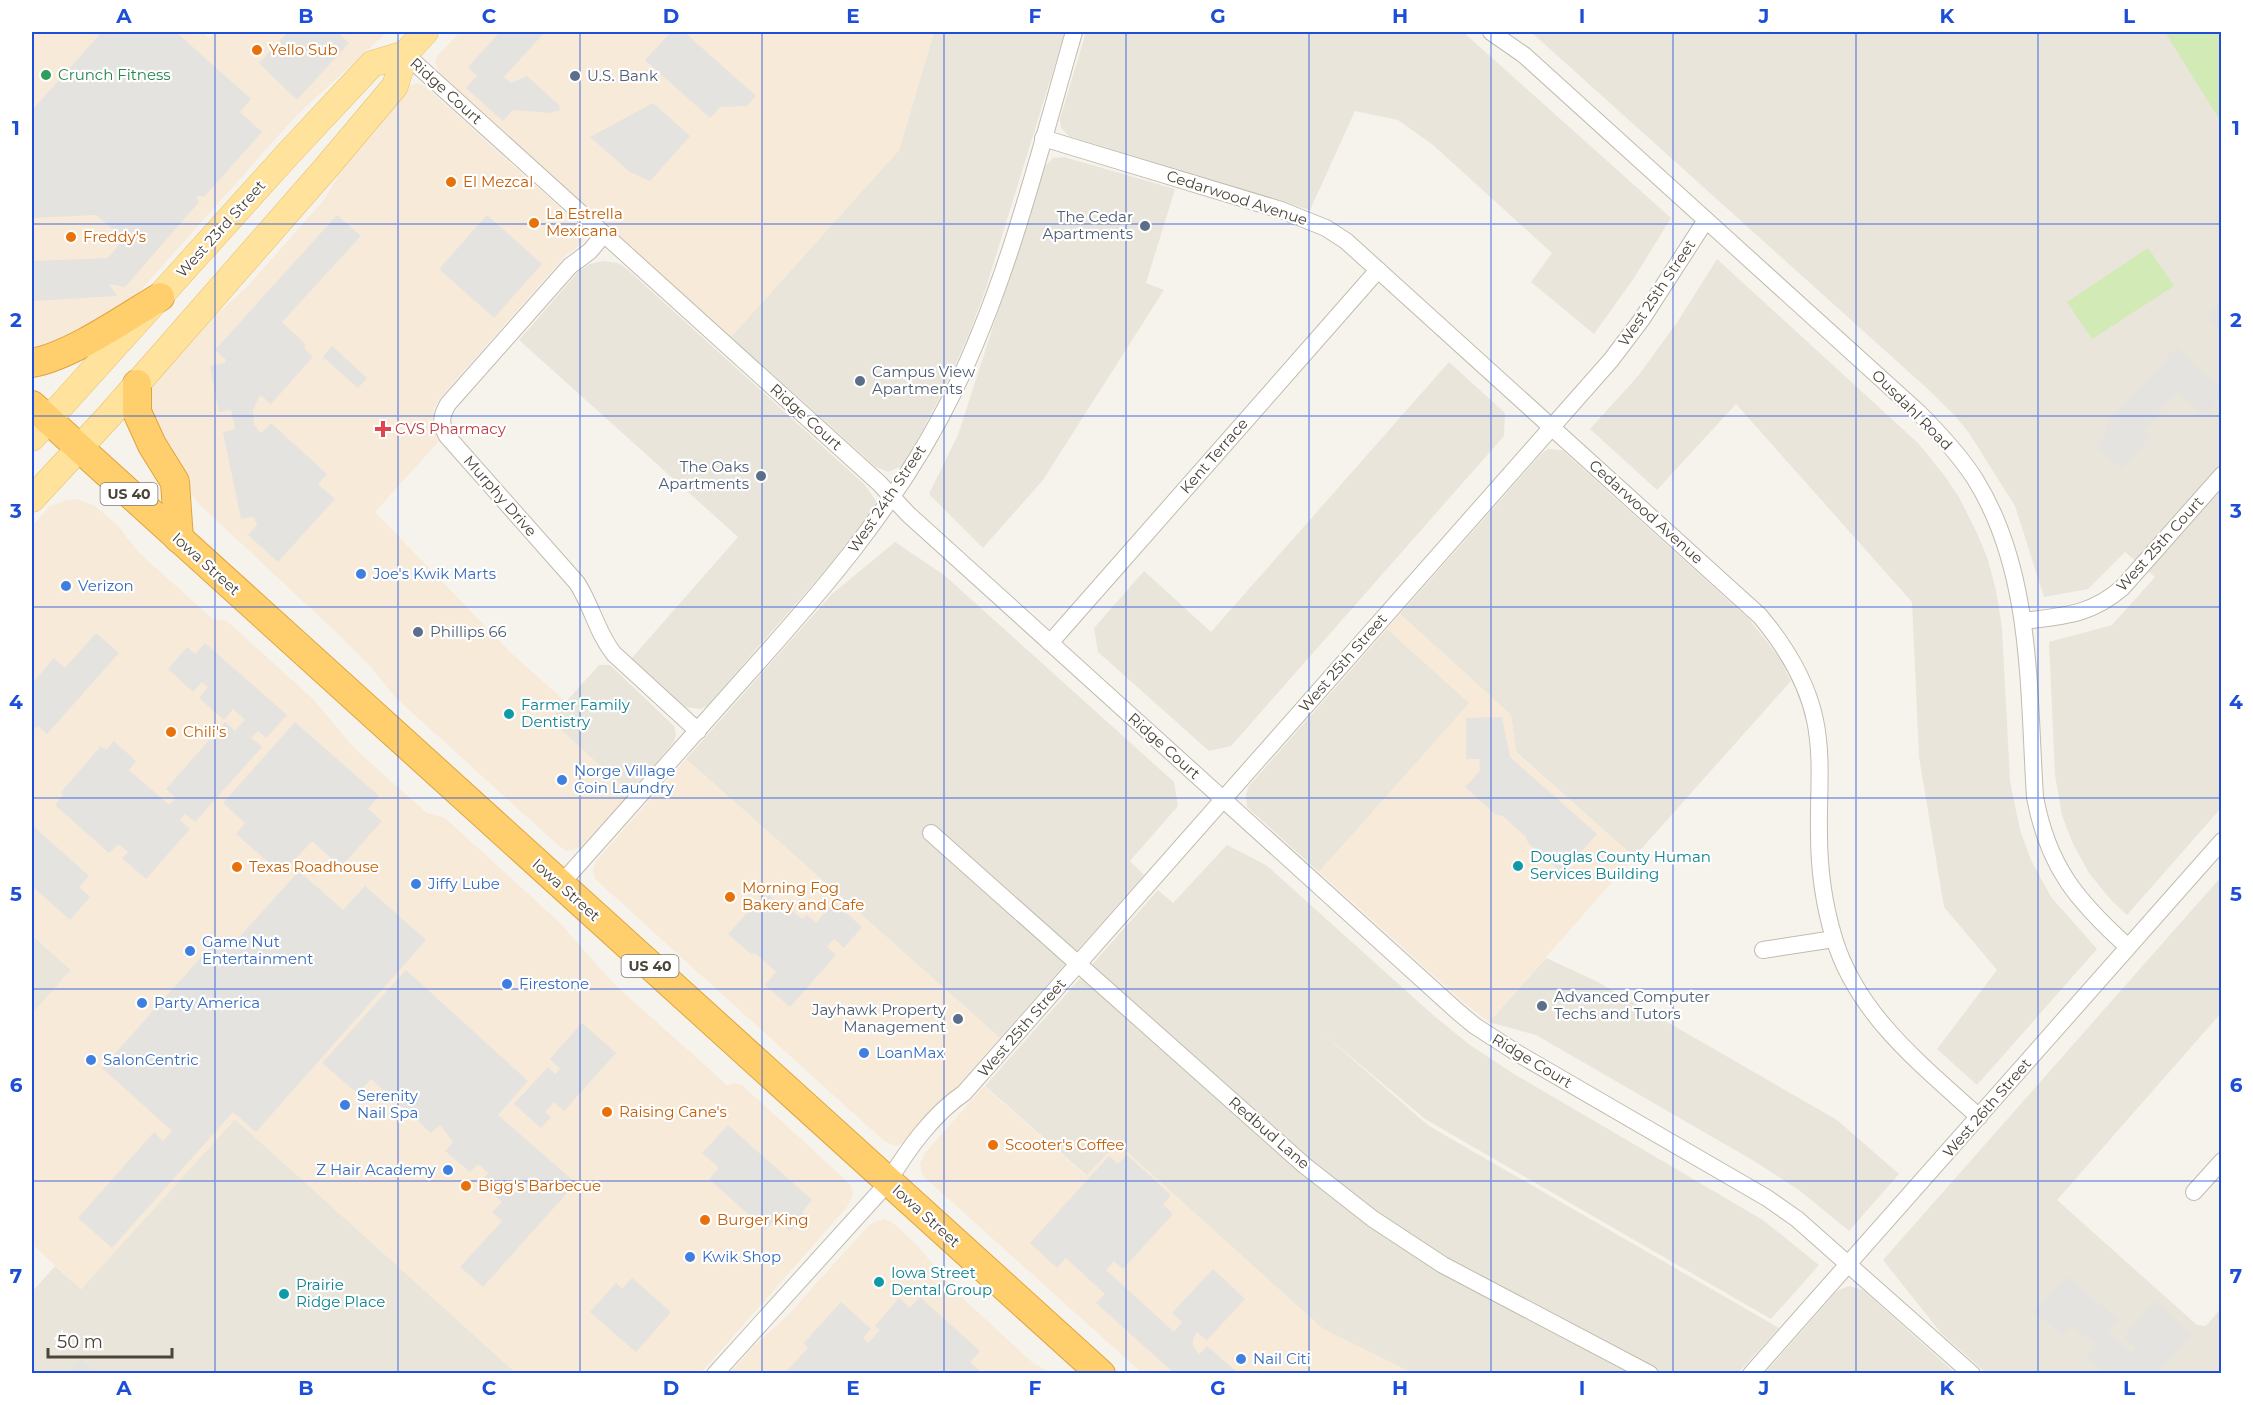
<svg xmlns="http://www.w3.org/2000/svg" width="2253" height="1405" viewBox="0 0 2253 1405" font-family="Montserrat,sans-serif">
<rect width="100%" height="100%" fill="#f6f3ec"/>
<g fill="#eae5da">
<path d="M934,32h131l-80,259 -16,43 -23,51 -39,75 -5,6 -14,6 -12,-5 -145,-130 168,-187z"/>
<path d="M1086,32h377l208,186 -37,60 -40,56 -63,-52 21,-29 -119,-108 -35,-25 -43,-9 -45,99 -241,-74 -8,-8 -1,-9z"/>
<path d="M1531,32h690v776l-94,107 -17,-16 -21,-26 -17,-31 -10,-27 -7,-40 -6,-133 63,-17 43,-48 -30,-25 -37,37 -44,8 -29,-91 -46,-73 -13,-16 -25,-25z"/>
<path d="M1064,157l111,32 -29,94 18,7 -121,190 -60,68 -54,-54 29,-59 87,-269 8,-8z"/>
<path d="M1717,259l202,185 25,31 15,22 17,34 11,26 9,33 6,38 8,153 10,49 11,30 20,37 46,52 -120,136 -40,-36 60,-79 -53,-63 -25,-150 -7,-155 -176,-198 -79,86 -67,-61 48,-53 40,-55z"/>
<path d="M603,261l15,2 9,6 238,216 11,16 -2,8 -47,59 -120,138 -7,3 -15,-2 -54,-48 107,-122 -219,-197 59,-68 12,-8z"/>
<path d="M1449,362l56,51 -1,23 -273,310 -22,5 -111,-99 -4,-24 50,-57 67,61z"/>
<path d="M1548,449l14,1 187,169 29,37 13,25 -157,176 -118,-105 -5,-37 -111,-101 142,-161z"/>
<path d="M895,542l49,33 230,207 4,24 -48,55 14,14 -144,163 -314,-279 146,-165z"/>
<path d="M1387,629l83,74 -151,169 -72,-65 -1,-13 3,-8z"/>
<path d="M599,665h11l64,61 2,8 -2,8 -44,51 -80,-73z"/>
<path d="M1227,845l39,20 167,150 37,30 44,29 249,146 56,45 -48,54 -346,-200 -105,-88 109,95 350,202 -41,45h-326l-89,-44 -206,-186 -30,33 -102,-90 173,-196 15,13z"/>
<path d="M2221,877v136l-164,187 140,125 9,1 15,-18v65h-235l-45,-40 -58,-73z"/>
<path d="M32,935l39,35 -39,44z"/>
<path d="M1546,958l50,23 241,139 62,54 -50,57 -50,-41 -45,-29 -218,-126 -47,-13z"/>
<path d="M235,1119l281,254 -484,1v-82l23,-26 26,23z"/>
<path d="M1849,1286l14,4 92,83h-190l72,-82z"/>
</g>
<g fill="#f7ead8">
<path d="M32,32h170l7,6 6,-6h172l-91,84 -164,184 -36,27 -64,24z"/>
<path d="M460,32h474l-35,118 -168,187 -292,-264 -4,-12 3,-6z"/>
<path d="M418,83l8,4 152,137 5,8v8l-4,6 -13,9 -126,143 -6,10 -2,13 7,20 -64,71 136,141 55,49 -16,18 80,73 -47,53 -6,3 -10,2 -8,-5 -163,-148 -27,-33 -30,-30 -141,-132 -26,-33 -20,-38 -4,-40 5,-9 43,-50 50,-45 77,-87 28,-47 48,-57 11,-12z"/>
<path d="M77,499l17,6 25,22 20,26 74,66 14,2 86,78 42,50 72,64 18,5 114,104 55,62 113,101 8,-2 7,2 108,99 3,11 -6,12 -146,166h-185l-281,-254 -154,170 -49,-45v-230l39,-44 -39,-36v-408l17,-19 17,-7z"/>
<path d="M1400,614l111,101 5,38 118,104 -145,165 -27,-21 -143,-129 150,-169 -82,-74z"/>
<path d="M686,759l314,279 -92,104 -13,4 -11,-5 -289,-262 -2,-9 3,-9z"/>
<path d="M984,1086l102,90 31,-33 206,186 89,44h-270l-219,-197 -3,-12 5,-11z"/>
<path d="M883,1219l9,3 24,22 40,48 77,71 18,10 -322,1 26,-29 33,-30 81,-90z"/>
</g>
<g fill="#d2eab5">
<path d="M2165,32h56v90z"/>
<path d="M2148,248l26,38 -82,53 -25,-37z"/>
</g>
<g fill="#e5e3e0">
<path d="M102,32h74l75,67 -11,13 22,20 -58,65 -8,-1 3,6 -74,85 -16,-3 8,12 -85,5v-40l76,-3 16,-19 -28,-24 -64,3v-110h2z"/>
<path d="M288,32h49l12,11 -52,57 -38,-37z"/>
<path d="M500,32h45l-41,45 7,6 16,-7 32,29 1,5 -9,3 -38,-3 -10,11 -37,-33 11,-12 -9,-9z"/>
<path d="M671,32h13l72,64 -9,10 -27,1 -10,11 -65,-58z"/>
<path d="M653,103l37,33 -40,45 -20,-9 -40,-35z"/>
<path d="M337,215l24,21 -79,86 24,23 -2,3 9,9 -42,47 -11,-9 -7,15 1,15 7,8 10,-10 56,51 -9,10 17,15 -57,63 -30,-27 9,-10 -2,-6 -3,-2 -11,2 -18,-87 12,-3 -4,-19 -12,2 -9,-46 15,-3 1,-3 -11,-10z"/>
<path d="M487,215l55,49 -48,54 -55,-49z"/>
<path d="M2221,300v30l-14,-13z"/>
<path d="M332,346l35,32 -9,10 -35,-31z"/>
<path d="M2176,348l45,41v8l-16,19 -28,-24 -34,39 7,6 -28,32 -25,-22 9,-13 1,-9z"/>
<path d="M96,633l23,20 -72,81 -9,-8 -3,3 -3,-4v-41l22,-26 11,10z"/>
<path d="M205,643l82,72 -21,23 -8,-7 -7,7 11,9 -67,75 -10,-8 -5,6 10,9 -44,50 -24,-21 6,-6 -10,-8 -9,9 -54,-48 8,-10 -2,-3 40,-46 5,4 8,-9 22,20 -7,9 40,35 7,-7 -10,-9 59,-67 10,9 10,-11 -12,-11 -9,11 -25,-22 9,-11 -6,-5 -9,10 -25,-23 19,-22 8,7z"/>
<path d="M1502,717l8,40 87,77 -35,39 -34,-30 -2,-6 -23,-21 -7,-1 -31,-28 15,-16 -1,-12h-13v-41z"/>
<path d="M295,722l84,74 -11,13 14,12 -41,46 -29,-26 -30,33 -46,-40 9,-11 -22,-20z"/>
<path d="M32,825l57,51 -10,11 11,10 -20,23 -38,-34z"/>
<path d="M299,871l44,39 22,-24 61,54 -170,192 -23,-20 -121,136 -34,-30 76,-86 9,9 9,-10 -70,-63 118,-132 11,10z"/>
<path d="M766,892l10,9 3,-2 23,20 5,-4 9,8 18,-21 28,25 -18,21 -10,-9 -7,8 9,8 -46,52 -25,-22 11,-13 -21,-19 -3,2 -24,-21z"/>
<path d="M406,970l122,111 -30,34 78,68 -93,104 -23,-20 42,-46 -10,-9 10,-10 -22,-20 8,-9 -10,-9 -8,8 -25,-21 8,-9 -13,-17 -9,8 -60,-54 -13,15 -36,-31z"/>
<path d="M582,1023l34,30 -52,58 -10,-9 -9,10 6,5 -10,11 -27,-24 34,-37 7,7 5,-5 -10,-10z"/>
<path d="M728,1125l84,75 -10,12 3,3 -15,16 -14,-12 -10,11 -57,-51 10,-11 -17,-15z"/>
<path d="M1127,1155l44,40 -8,10 10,9 -50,55 -9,-8 -8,9 68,62 8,-10 -10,-9 41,-44 32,30 -38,41 -10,-8 -4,7v7l6,8 8,-8 31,27h-64l-78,-70 9,-9 -39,-36 -9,10 -27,-25 79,-87 9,8z"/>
<path d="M2067,1276l51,44 -10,12 23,20 5,-5 -12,-10 31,-36 37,33 -35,39h-52l-18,-15 9,-12 -24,-21 -10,10 -27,-23z"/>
<path d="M632,1278l39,34 -35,40 -46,-40 26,-29 6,6z"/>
<path d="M920,1297l60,54 -10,11 12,11h-197l23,-25 -4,-5 37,-41 30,27 -8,9 5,5 12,-13 -5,-4 24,-28 11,10z"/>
<path d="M81,1359l16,14h-29z"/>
</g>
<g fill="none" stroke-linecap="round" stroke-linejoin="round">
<g stroke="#c2bbae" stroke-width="18">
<g id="street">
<path d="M1491,32l33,23 395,358c20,20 40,41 56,66 58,93 53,211 60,318 13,70 42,104 93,150"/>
<path d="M405,54l474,429 29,31 549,497 18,15 42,27 250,145 30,21 175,155"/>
<path d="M1043,138l238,72 45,18 20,13 414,375c25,30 47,66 55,104 8,38 3,76 4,114 0,34 5,71 15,104 23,77 88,127 145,179"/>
<path d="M604,234l-14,17 -20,15 -122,138c-7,12 -8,19 -1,32l130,147c15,23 20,50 37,71l84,77"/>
<path d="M2023,621c40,-5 68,-6 99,-33l100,-113"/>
<path d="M1050,643l328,-373"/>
<path d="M931,833l373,332 69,54 70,46 207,109"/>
<path d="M560,885c59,-66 117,-132 176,-198 82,-91 163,-183 217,-294 56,-114 86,-240 121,-361"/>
<path d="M1763,950l71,-11"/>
<path d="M888,1182c20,-33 44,-67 76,-89l647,-733 31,-41 64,-99"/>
<path d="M2194,1192l28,-31"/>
<path d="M715,1374l179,-198"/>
<path d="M1751,1374l471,-533"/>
</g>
</g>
<g stroke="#e6c16a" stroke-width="27">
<g id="primary">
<path d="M32,438l255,-283 85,-91 33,-10"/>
<path d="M32,499l77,-83 217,-248 69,-82 10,-32 20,-22"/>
</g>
</g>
<g stroke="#e0a43c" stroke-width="30">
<g id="highway">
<path d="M32,363c39,-7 93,-45 128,-66"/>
<path d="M137,384v28l15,33 23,37 4,57"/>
<path d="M32,405l1069,969"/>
</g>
</g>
<use href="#street" stroke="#fff" stroke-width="16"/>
<use href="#primary" stroke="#ffe39c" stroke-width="26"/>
<use href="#highway" stroke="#ffcf6e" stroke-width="28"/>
</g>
<path fill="none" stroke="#1d4ed8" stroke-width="1.5" stroke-opacity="0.55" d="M215,32v1342M398,32v1342M580,32v1342M762,32v1342M944,32v1342M1126,32v1342M1309,32v1342M1491,32v1342M1673,32v1342M1856,32v1342M2038,32v1342M32,224h2190M32,416h2190M32,607h2190M32,798h2190M32,989h2190M32,1181h2190"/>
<g fill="#e8710a" stroke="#fff" stroke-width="2">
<circle cx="257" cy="50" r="6"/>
<circle cx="451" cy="182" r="6"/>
<circle cx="534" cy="223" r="6"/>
<circle cx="71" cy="237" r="6"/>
<circle cx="171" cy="732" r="6"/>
<circle cx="237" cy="867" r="6"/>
<circle cx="730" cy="897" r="6"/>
<circle cx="607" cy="1112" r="6"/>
<circle cx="993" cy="1145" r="6"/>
<circle cx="466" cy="1186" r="6"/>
<circle cx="705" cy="1220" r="6"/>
</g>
<circle fill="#2e9e5b" stroke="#fff" stroke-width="2" cx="46" cy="75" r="6"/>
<g fill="#5c6f8a" stroke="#fff" stroke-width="2">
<circle cx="575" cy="76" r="6"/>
<circle cx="1145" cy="226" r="6"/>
<circle cx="860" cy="381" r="6"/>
<circle cx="761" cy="476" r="6"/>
<circle cx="418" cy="632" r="6"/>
<circle cx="1542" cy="1006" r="6"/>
<circle cx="958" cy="1019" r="6"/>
</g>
<path fill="#e0444e" stroke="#fff" stroke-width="2" d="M380 420h6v6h6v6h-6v6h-6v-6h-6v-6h6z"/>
<g fill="#3f7fe0" stroke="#fff" stroke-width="2">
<circle cx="361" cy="574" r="6"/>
<circle cx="66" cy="586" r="6"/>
<circle cx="562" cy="780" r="6"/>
<circle cx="416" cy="884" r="6"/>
<circle cx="190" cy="951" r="6"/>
<circle cx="507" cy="984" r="6"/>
<circle cx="142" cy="1003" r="6"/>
<circle cx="864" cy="1053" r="6"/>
<circle cx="91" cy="1060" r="6"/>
<circle cx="345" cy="1105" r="6"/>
<circle cx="448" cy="1170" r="6"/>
<circle cx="690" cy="1257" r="6"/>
<circle cx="1241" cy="1359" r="6"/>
</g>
<g fill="#0f9aa8" stroke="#fff" stroke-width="2">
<circle cx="509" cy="714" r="6"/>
<circle cx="1518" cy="866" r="6"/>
<circle cx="879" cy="1282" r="6"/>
<circle cx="284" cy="1294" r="6"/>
</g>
<g text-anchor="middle" stroke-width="4.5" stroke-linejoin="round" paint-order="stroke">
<g fill="#fff" stroke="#817c74" stroke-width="1.5">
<rect x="100.5" y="483" width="57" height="22" rx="4.5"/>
<rect x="621.5" y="955" width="57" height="22" rx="4.5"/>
</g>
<g font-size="14" font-weight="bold" fill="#4b4439">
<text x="129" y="499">US 40</text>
<text x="650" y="971">US 40</text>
</g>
<g font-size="15" fill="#c56008" stroke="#fff" text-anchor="start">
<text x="269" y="55">Yello Sub</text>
<text x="463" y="187">El Mezcal</text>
<text x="546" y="219">La Estrella<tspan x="546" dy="17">Mexicana</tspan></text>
<text x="83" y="242">Freddy's</text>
<text x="183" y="737">Chili's</text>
<text x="249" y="872">Texas Roadhouse</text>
<text x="742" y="893">Morning Fog<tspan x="742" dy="17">Bakery and Cafe</tspan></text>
<text x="619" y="1117">Raising Cane's</text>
<text x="1005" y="1150">Scooter's Coffee</text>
<text x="478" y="1191">Bigg's Barbecue</text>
<text x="717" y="1225">Burger King</text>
</g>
<g font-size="15" fill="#27864d" stroke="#fff" text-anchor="start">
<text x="58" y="80">Crunch Fitness</text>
</g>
<g font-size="15" fill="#4e5e75" stroke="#fff" text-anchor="start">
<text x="587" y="81">U.S. Bank</text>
<text x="1133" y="222" text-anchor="end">The Cedar<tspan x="1133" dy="17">Apartments</tspan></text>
<text x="872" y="377">Campus View<tspan x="872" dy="17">Apartments</tspan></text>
<text x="749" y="472" text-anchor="end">The Oaks<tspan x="749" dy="17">Apartments</tspan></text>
<text x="430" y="637">Phillips 66</text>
<text x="1554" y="1002">Advanced Computer<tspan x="1554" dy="17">Techs and Tutors</tspan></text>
<text x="946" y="1015" text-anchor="end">Jayhawk Property<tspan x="946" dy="17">Management</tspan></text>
</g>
<g font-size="15" fill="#4b4439" stroke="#fff">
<text transform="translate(446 91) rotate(42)" y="5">Ridge Court</text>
<text transform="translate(1237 198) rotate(18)" y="5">Cedarwood Avenue</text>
<text transform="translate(221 229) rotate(-48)" y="5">West 23rd Street</text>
<text transform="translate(1657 293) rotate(-56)" y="5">West 25th Street</text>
<text transform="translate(1912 410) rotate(45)" y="5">Ousdahl Road</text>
<text transform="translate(806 417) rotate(42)" y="5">Ridge Court</text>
<text transform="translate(1214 456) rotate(-49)" y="5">Kent Terrace</text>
<text transform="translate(500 496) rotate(49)" y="5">Murphy Drive</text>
<text transform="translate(887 499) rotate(-56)" y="5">West 24th Street</text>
<text transform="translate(1646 512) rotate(42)" y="5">Cedarwood Avenue</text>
<text transform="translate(2160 544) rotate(-48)" y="5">West 25th Court</text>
<text transform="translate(206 564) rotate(42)" y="5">Iowa Street</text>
<text transform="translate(1343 663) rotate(-49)" y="5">West 25th Street</text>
<text transform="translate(1164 746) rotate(42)" y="5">Ridge Court</text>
<text transform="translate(566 890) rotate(42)" y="5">Iowa Street</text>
<text transform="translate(1022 1028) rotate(-49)" y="5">West 25th Street</text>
<text transform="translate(1532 1061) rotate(31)" y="5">Ridge Court</text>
<text transform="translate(1987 1108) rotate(-49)" y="5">West 26th Street</text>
<text transform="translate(1269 1133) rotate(41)" y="5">Redbud Lane</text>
<text transform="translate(926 1216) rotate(42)" y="5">Iowa Street</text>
</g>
<g font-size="15" fill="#be3a42" stroke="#fff" text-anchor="start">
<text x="395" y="434">CVS Pharmacy</text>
</g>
<g font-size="15" fill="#366cbe" stroke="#fff" text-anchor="start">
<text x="373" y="579">Joe's Kwik Marts</text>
<text x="78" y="591">Verizon</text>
<text x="574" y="776">Norge Village<tspan x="574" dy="17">Coin Laundry</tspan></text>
<text x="428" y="889">Jiffy Lube</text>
<text x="202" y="947">Game Nut<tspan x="202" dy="17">Entertainment</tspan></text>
<text x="519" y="989">Firestone</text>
<text x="154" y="1008">Party America</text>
<text x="876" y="1058">LoanMax</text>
<text x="103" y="1065">SalonCentric</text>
<text x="357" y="1101">Serenity<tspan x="357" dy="17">Nail Spa</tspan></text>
<text x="436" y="1175" text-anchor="end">Z Hair Academy</text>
<text x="702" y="1262">Kwik Shop</text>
<text x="1253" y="1364">Nail Citi</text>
</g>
<g font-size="15" fill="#0d838f" stroke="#fff" text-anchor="start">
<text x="521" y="710">Farmer Family<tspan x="521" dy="17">Dentistry</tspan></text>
<text x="1530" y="862">Douglas County Human<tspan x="1530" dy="17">Services Building</tspan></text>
<text x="891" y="1278">Iowa Street<tspan x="891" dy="17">Dental Group</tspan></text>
<text x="296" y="1290">Prairie<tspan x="296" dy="17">Ridge Place</tspan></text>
</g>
</g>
<rect width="2253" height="1405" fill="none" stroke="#ffffff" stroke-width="66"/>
<path d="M48 1348v9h124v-9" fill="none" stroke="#4b4439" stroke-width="3"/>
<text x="57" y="1348" font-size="18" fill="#4b4439" stroke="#ffffff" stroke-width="4.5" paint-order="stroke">50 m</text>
<rect x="33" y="33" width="2187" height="1339" fill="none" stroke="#1d4ed8" stroke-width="2"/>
<g font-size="20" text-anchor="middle" font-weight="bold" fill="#1d4ed8">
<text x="124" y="23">A</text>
<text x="306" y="23">B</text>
<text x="489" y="23">C</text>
<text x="671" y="23">D</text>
<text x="853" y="23">E</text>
<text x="1035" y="23">F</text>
<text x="1218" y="23">G</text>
<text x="1400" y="23">H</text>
<text x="1582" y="23">I</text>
<text x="1764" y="23">J</text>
<text x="1947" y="23">K</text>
<text x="2129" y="23">L</text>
<text x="16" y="135">1</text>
<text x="2236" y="135">1</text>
<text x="16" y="327">2</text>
<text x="2236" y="327">2</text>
<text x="16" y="518">3</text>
<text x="2236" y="518">3</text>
<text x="16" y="709">4</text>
<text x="2236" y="709">4</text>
<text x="16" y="901">5</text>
<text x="2236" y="901">5</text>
<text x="16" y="1092">6</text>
<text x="2236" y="1092">6</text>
<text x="16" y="1283">7</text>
<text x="2236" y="1283">7</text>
<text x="124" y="1395">A</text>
<text x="306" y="1395">B</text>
<text x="489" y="1395">C</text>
<text x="671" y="1395">D</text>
<text x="853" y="1395">E</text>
<text x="1035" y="1395">F</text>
<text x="1218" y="1395">G</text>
<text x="1400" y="1395">H</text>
<text x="1582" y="1395">I</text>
<text x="1764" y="1395">J</text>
<text x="1947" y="1395">K</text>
<text x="2129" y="1395">L</text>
</g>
</svg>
